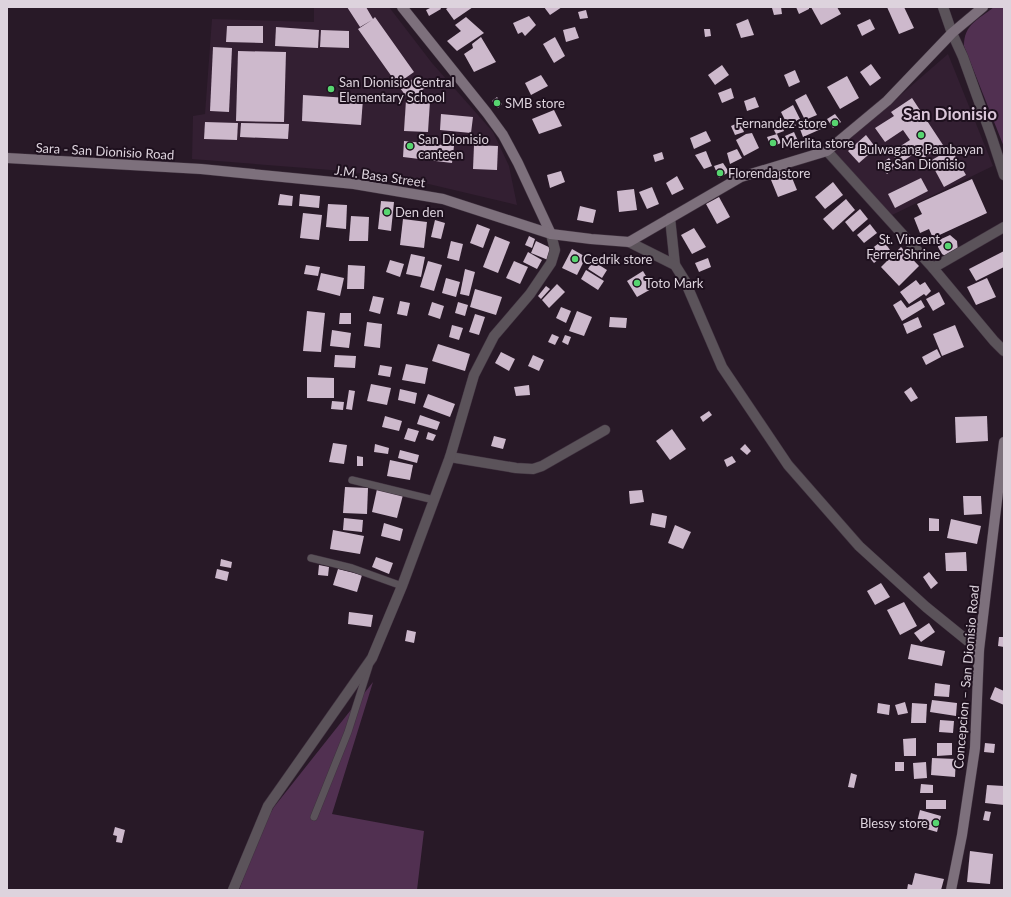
<svg xmlns="http://www.w3.org/2000/svg" width="1011" height="897" viewBox="0 0 1011 897" font-family="Lato,sans-serif">
<rect width="100%" height="100%" fill="#281927"/>
<g fill="#331f32">
<path d="M314,7h75l43,56 61,69 16,34 8,39 -101,-24 -72,-10 -152,-12 1,-43 12,-2 7,-95 102,3z"/>
<path d="M948,54l45,112 -101,49 -57,-63z"/>
</g>
<g fill="#513051">
<path d="M994,7h10v140l-40,-101c0,-22 14,-26 30,-39z"/>
<path d="M373,682l-41,132 92,17 -7,59h-178l25,-67 10,-16z"/>
</g>
<g fill="#cdb9cc">
<path d="M347,7h19l7,12 2,-2 39,55 -17,12 -39,-55 14,-9 -12,7z"/>
<path d="M432,7h8l1,2 -12,7 -3,-6z"/>
<path d="M449,7h24l-19,13 -8,-11z"/>
<path d="M544,7h18l-12,8z"/>
<path d="M781,7l1,7 -8,1 -2,-7z"/>
<path d="M796,7h13v2l-10,5z"/>
<path d="M811,7h26l4,7 -20,11z"/>
<path d="M887,7h17l10,21 -15,6z"/>
<path d="M586,10l2,8 -8,1 -2,-7z"/>
<path d="M529,16l7,9 -11,11 -3,-4 -4,2 -5,-11z"/>
<path d="M466,17l18,16 -27,18 -10,-10 14,-10 -6,-6z"/>
<path d="M748,19l6,16 -13,3 -5,-14z"/>
<path d="M870,19l5,10 -13,7 -5,-11z"/>
<path d="M227,26h36v17l-37,-1z"/>
<path d="M276,27l43,3 -1,18 -43,-2z"/>
<path d="M575,27l4,11 -13,4 -3,-12z"/>
<path d="M704,29h6l1,7 -6,1z"/>
<path d="M321,30l28,1v17l-29,-1z"/>
<path d="M481,37l15,25 -22,10 -10,-18 9,-6 -1,-4z"/>
<path d="M555,37l10,19 -11,7 -11,-19z"/>
<path d="M213,47l19,1 -3,64 -19,-1z"/>
<path d="M238,51l48,1 -2,70 -48,-1z"/>
<path d="M871,64l10,14 -11,8 -10,-14z"/>
<path d="M722,65l7,10 -14,10 -7,-10z"/>
<path d="M795,70l5,12 -11,5 -5,-12z"/>
<path d="M541,75l7,11 -17,9 -6,-12z"/>
<path d="M417,76l8,12 -16,12 -9,-12z"/>
<path d="M847,76l12,22 -19,11 -13,-22z"/>
<path d="M731,88l3,10 -12,5 -4,-10z"/>
<path d="M806,94l11,21 -12,5 -10,-20z"/>
<path d="M303,95l60,4 -2,26 -59,-4z"/>
<path d="M497,97l5,7 -4,4 -6,-7z"/>
<path d="M755,97l4,10 -12,4 -3,-10z"/>
<path d="M912,98l31,47 -21,14 -4,-8 -19,13 -8,-12 19,-12 -7,-10 -18,12 -10,-14 19,-12 -3,-4z"/>
<path d="M406,100l24,1 -2,31 -24,-1z"/>
<path d="M793,105l7,14 -6,3 2,4 -7,2 -8,-16z"/>
<path d="M554,110l8,16 -23,8 -7,-15z"/>
<path d="M441,114l32,3 -2,16 -31,-3z"/>
<path d="M835,114l6,8 -8,6 -6,-9z"/>
<path d="M780,121l4,10 -8,3 -5,-10z"/>
<path d="M817,121l4,8 -18,8 -3,-8z"/>
<path d="M205,122l33,1 -1,17 -33,-1z"/>
<path d="M740,122l4,10 -9,3 -4,-9z"/>
<path d="M241,123l48,1 -1,15 -48,-2z"/>
<path d="M706,131l5,10 -17,8 -4,-11z"/>
<path d="M794,132l4,9 -9,3 -4,-8z"/>
<path d="M752,133l7,15 -15,8 -8,-16 10,-6z"/>
<path d="M777,134l4,9 -10,4 -4,-10z"/>
<path d="M866,135l10,13 -17,15 -11,-12z"/>
<path d="M404,141l50,5 -2,17 -49,-6z"/>
<path d="M474,145l24,1 -1,24 -24,-1z"/>
<path d="M737,149l5,9 -12,6 -3,-11z"/>
<path d="M951,149l15,26 -22,12 -14,-26z"/>
<path d="M706,151l6,15 -8,3 -9,-14z"/>
<path d="M662,152l2,7 -9,3 -2,-7z"/>
<path d="M889,158l7,9 -9,7 -8,-9z"/>
<path d="M723,163l6,9 -10,6 -5,-12z"/>
<path d="M788,168l9,22 -19,7 -9,-22z"/>
<path d="M561,171l4,11 -15,6 -3,-13z"/>
<path d="M677,176l7,13 -12,6 -6,-12z"/>
<path d="M921,178l7,13 -33,17 -7,-14z"/>
<path d="M972,179l15,34 -54,25 -4,-9 -9,4 -6,-15 8,-4 -5,-10z"/>
<path d="M833,182l10,13 -18,14 -10,-12z"/>
<path d="M652,187l7,17 -12,5 -8,-17z"/>
<path d="M634,189l3,21 -18,2 -2,-21z"/>
<path d="M280,194l13,2 -1,10 -14,-1z"/>
<path d="M300,194l20,2 -1,12 -20,-2z"/>
<path d="M719,197l11,20 -13,7 -11,-20z"/>
<path d="M846,199l9,11 -22,20 -10,-11z"/>
<path d="M381,201l13,1 -3,29 -13,-2z"/>
<path d="M328,204l19,1 -1,24 -20,-2z"/>
<path d="M580,206l16,4 -3,13 -16,-3z"/>
<path d="M860,209l8,10 -15,13 -8,-10z"/>
<path d="M303,213l19,2 -3,25 -19,-2z"/>
<path d="M351,216l18,1 -1,24h-19z"/>
<path d="M403,219l24,3 -3,26 -24,-3z"/>
<path d="M435,220l10,3 -4,16 -10,-2z"/>
<path d="M477,224l13,5 -7,19 -13,-5z"/>
<path d="M870,224l7,9 -13,10 -7,-8z"/>
<path d="M694,228l12,19 -14,7 -11,-19z"/>
<path d="M950,235l7,6 1,11 -9,6 -7,-4 -4,-7 1,-7z"/>
<path d="M495,236l15,6 -12,31 -15,-6z"/>
<path d="M529,236l6,3 -3,9 -7,-3z"/>
<path d="M883,240l7,10 -16,13 -8,-10z"/>
<path d="M451,241l12,3 -4,17 -12,-3z"/>
<path d="M536,241l17,8 -5,11 -17,-7z"/>
<path d="M901,247l18,19 -20,20 -18,-19z"/>
<path d="M572,249l14,8 -9,18 -15,-7z"/>
<path d="M1004,251v16l-28,14 -7,-12z"/>
<path d="M528,252l14,8 -5,9 -14,-7z"/>
<path d="M411,254l14,3 -4,20 -15,-3z"/>
<path d="M708,258l3,9 -12,5 -4,-9z"/>
<path d="M390,260l14,4 -4,13 -14,-5z"/>
<path d="M428,261l14,4 -8,26 -14,-4z"/>
<path d="M514,261l14,6 -8,17 -14,-6z"/>
<path d="M593,261l14,9 -5,8 -14,-9z"/>
<path d="M306,265l14,2 -2,9 -14,-2z"/>
<path d="M348,265l17,1 -1,23h-17z"/>
<path d="M465,269l10,3 -6,24 -9,-2z"/>
<path d="M586,270l18,11 -6,9 -17,-11z"/>
<path d="M643,271l10,17 -16,9 -10,-16z"/>
<path d="M321,273l23,5 -4,18 -23,-6z"/>
<path d="M446,278l14,4 -4,15 -14,-4z"/>
<path d="M987,278l9,19 -20,8 -9,-18z"/>
<path d="M916,280l4,5 5,-3 6,9 -5,5 -2,-2 -15,10 -9,-12z"/>
<path d="M557,284l8,8 -16,16 -7,-8z"/>
<path d="M546,286l4,3 -9,10 -3,-3z"/>
<path d="M475,289l27,8 -6,18 -26,-8z"/>
<path d="M939,292l6,12 -12,7 -7,-12z"/>
<path d="M373,296l11,2 -4,16 -11,-3z"/>
<path d="M901,300l6,8 14,-8 4,7 -23,14 -9,-16z"/>
<path d="M400,301l10,2 -3,13 -10,-2z"/>
<path d="M432,302l12,4 -4,13 -12,-4z"/>
<path d="M458,302l10,3 -3,11 -10,-3z"/>
<path d="M561,307l10,4 -5,12 -10,-5z"/>
<path d="M307,311l18,2 -4,39 -18,-1z"/>
<path d="M577,311l15,6 -8,19 -15,-5z"/>
<path d="M340,313h11v11h-12z"/>
<path d="M475,314l10,3 -6,18 -10,-3z"/>
<path d="M610,317l17,1 -1,10 -17,-1z"/>
<path d="M918,317l4,10 -15,7 -4,-10z"/>
<path d="M367,322l15,2 -2,24 -16,-2z"/>
<path d="M452,325l11,3 -4,12 -10,-3z"/>
<path d="M955,325l9,22 -22,9 -9,-22z"/>
<path d="M332,330l19,3 -2,15 -19,-2z"/>
<path d="M552,334l7,3 -4,8 -7,-3z"/>
<path d="M565,335l6,2 -3,8 -6,-3z"/>
<path d="M438,344l32,10 -5,17 -33,-10z"/>
<path d="M937,349l4,8 -15,8 -4,-8z"/>
<path d="M501,352l14,7 -6,12 -14,-8z"/>
<path d="M335,355l21,1 -1,12 -21,-1z"/>
<path d="M533,355l11,5 -5,11 -11,-5z"/>
<path d="M406,364l22,4 -3,16 -23,-4z"/>
<path d="M380,365l12,2 -2,10 -12,-2z"/>
<path d="M307,377l27,1v20h-27z"/>
<path d="M371,384l20,4 -4,17 -20,-4z"/>
<path d="M529,385l1,10 -14,1 -2,-9z"/>
<path d="M911,387l7,11 -7,4 -7,-10z"/>
<path d="M400,389l17,4 -2,11 -17,-4z"/>
<path d="M349,390l6,1 -3,19 -6,-1z"/>
<path d="M428,394l27,10 -5,13 -27,-10z"/>
<path d="M332,401l12,1 -1,8 -12,-1z"/>
<path d="M709,411l3,4 -9,7 -3,-5z"/>
<path d="M420,415l20,7 -3,8 -20,-6z"/>
<path d="M385,416l17,5 -3,10 -17,-4z"/>
<path d="M987,416l1,25 -32,2 -1,-26z"/>
<path d="M408,428l11,3 -4,11 -11,-3z"/>
<path d="M672,429l14,20 -16,11 -14,-19z"/>
<path d="M428,432l8,3 -3,6 -7,-2z"/>
<path d="M494,436l12,3 -3,10 -12,-3z"/>
<path d="M333,443l14,2 -3,19 -15,-2z"/>
<path d="M375,444l14,4 -1,6 -14,-2z"/>
<path d="M745,444l6,7 -4,4 -7,-6z"/>
<path d="M400,450l19,5 -2,8 -19,-5z"/>
<path d="M357,456l6,1v9h-6z"/>
<path d="M732,456l4,6 -9,5 -3,-7z"/>
<path d="M390,460l23,5 -3,15 -23,-4z"/>
<path d="M345,487l23,1 -1,26 -24,-1z"/>
<path d="M377,489l26,6 -6,23 -25,-6z"/>
<path d="M642,490l2,12 -14,2 -1,-13z"/>
<path d="M963,496h18l1,18 -18,1z"/>
<path d="M652,513l15,3 -2,12 -15,-3z"/>
<path d="M344,518l19,2 -1,12 -19,-2z"/>
<path d="M929,518l10,1v12h-10z"/>
<path d="M951,519l30,7 -4,18 -30,-6z"/>
<path d="M384,523l19,6 -3,12 -19,-5z"/>
<path d="M675,525l16,7 -8,17 -15,-6z"/>
<path d="M333,530l31,6 -4,18 -30,-5z"/>
<path d="M966,552l1,19h-21l-1,-18z"/>
<path d="M376,557l17,6 -4,11 -17,-7z"/>
<path d="M221,559l11,3 -1,6 -11,-2z"/>
<path d="M319,565l10,2 -1,9 -10,-1z"/>
<path d="M217,569l12,3 -2,9 -12,-3z"/>
<path d="M338,569l24,6 -5,17 -24,-7z"/>
<path d="M929,572l9,11 -7,6 -8,-12z"/>
<path d="M881,583l9,14 -15,8 -8,-14z"/>
<path d="M904,602l13,24 -17,9 -13,-25z"/>
<path d="M349,612l24,3 -2,12 -23,-3z"/>
<path d="M929,623l6,9 -14,10 -7,-9z"/>
<path d="M407,630l9,2 -2,11 -9,-2z"/>
<path d="M999,637h5v10l-6,-1z"/>
<path d="M911,644l34,7 -3,15 -34,-7z"/>
<path d="M935,683l15,2 -1,12 -15,-1z"/>
<path d="M995,687l9,4v14l-14,-6z"/>
<path d="M932,700l25,3 -1,13 -26,-4z"/>
<path d="M905,702l3,11 -10,2 -3,-10z"/>
<path d="M878,703l12,2 -1,10 -12,-2z"/>
<path d="M912,703l15,1 -1,19h-15z"/>
<path d="M940,720l14,1 -1,12 -14,-1z"/>
<path d="M916,738v18h-12l-1,-17z"/>
<path d="M937,743h15v12l-15,1z"/>
<path d="M985,743l10,1 -1,9 -10,-1z"/>
<path d="M932,758l24,1 -1,18 -24,-2z"/>
<rect x="895" y="762" width="9" height="9"/>
<path d="M926,762l1,16 -13,1 -1,-16z"/>
<path d="M851,773l6,2 -3,13 -6,-1z"/>
<path d="M921,784l12,1v8h-13z"/>
<path d="M987,785l17,1v19l-19,-2z"/>
<rect x="926" y="800" width="20" height="9"/>
<path d="M920,810l21,6 -4,16 -21,-6z"/>
<path d="M985,811l6,1 -2,9 -6,-1z"/>
<path d="M115,827l10,3 -3,13 -6,-1 1,-6 -4,-1z"/>
<path d="M970,851l23,3 -3,30 -23,-2z"/>
<path d="M915,873l29,6 -3,11h-34l1,-6 4,1z"/>
</g>
<g fill="none" stroke-linecap="round" stroke-linejoin="round">
<g stroke="#413340" stroke-width="8">
<g id="service">
<path d="M352,480l82,20"/>
<path d="M311,558l41,10 50,18"/>
<path d="M314,817l34,-85 21,-66"/>
</g>
</g>
<g stroke="#413340" stroke-width="11">
<g id="minor">
<path d="M827,151l106,117 61,73 10,10"/>
<path d="M670,218l5,47"/>
<path d="M629,242l46,23 10,16 37,86 66,98 71,81 67,61 53,43"/>
<path d="M933,268l71,-41"/>
<path d="M450,457l66,11 17,1 9,-3 63,-36"/>
</g>
</g>
<g stroke="#413340" stroke-width="11">
<g id="tertiary">
<path d="M943,7l9,26 11,24 29,81 12,37"/>
<path d="M233,890l35,-84 104,-148 30,-72 48,-129 24,-82 20,-39 36,-42 21,-31 4,-13 -4,-16"/>
</g>
</g>
<g stroke="#413340" stroke-width="11">
<g id="secondary">
<path d="M402,7l85,106 16,22 15,28 33,71"/>
<path d="M7,158l194,11 153,15 89,15 108,35 40,5 38,3 112,-65 86,-26 60,-50 65,-68 31,-26"/>
<path d="M951,890l11,-55 13,-87 4,-98 25,-208"/>
</g>
</g>
<use href="#service" stroke="#5b535a" stroke-width="7"/>
<use href="#minor" stroke="#5b535a" stroke-width="10"/>
<use href="#tertiary" stroke="#5b535a" stroke-width="10"/>
<use href="#secondary" stroke="#7d707c" stroke-width="10"/>
</g>
<g fill="#57d570" stroke="#1e101e" stroke-width="1.5">
<circle cx="331" cy="89" r="4"/>
<circle cx="497" cy="103" r="4"/>
<circle cx="835" cy="123" r="4"/>
<circle cx="921" cy="135" r="4"/>
<circle cx="773" cy="143" r="4"/>
<circle cx="410" cy="146" r="4"/>
<circle cx="720" cy="173" r="4"/>
<circle cx="387" cy="212" r="4"/>
<circle cx="948" cy="246" r="4"/>
<circle cx="575" cy="259" r="4"/>
<circle cx="637" cy="283" r="4"/>
<circle cx="936" cy="823" r="4"/>
</g>
<g text-anchor="middle" stroke-width="4" stroke-linejoin="round" paint-order="stroke">
<g font-size="13" fill="#ddd3dd" stroke="#1e101e" text-anchor="start">
<text x="339" y="87">San Dionisio Central<tspan x="339" dy="15">Elementary School</tspan></text>
<text x="505" y="108">SMB store</text>
<text x="827" y="128" text-anchor="end">Fernandez store</text>
<text x="418" y="144">San Dionisio<tspan x="418" dy="15">canteen</tspan></text>
<text x="781" y="148">Merlita store</text>
<text x="921" y="154" text-anchor="middle">Bulwagang Pambayan<tspan x="921" dy="15">ng San Dionisio</tspan></text>
<text x="728" y="178">Florenda store</text>
<text x="395" y="217">Den den</text>
<text x="940" y="244" text-anchor="end">St. Vincent<tspan x="940" dy="15">Ferrer Shrine</tspan></text>
<text x="583" y="264">Cedrik store</text>
<text x="645" y="288">Toto Mark</text>
<text x="928" y="828" text-anchor="end">Blessy store</text>
</g>
<g font-size="13" fill="#ddd3dd" stroke="#1e101e">
<text transform="translate(105 151) rotate(3)" y="5">Sara - San Dionisio Road</text>
<text transform="translate(380 176) rotate(8)" y="5">J.M. Basa Street</text>
<text transform="translate(966 677) rotate(-85)" y="5">Concepcion – San Dionisio Road</text>
</g>
<g font-size="17" font-weight="bold" fill="#dac6d9" stroke="#1e101e">
<text x="950" y="120">San Dionisio</text>
</g>
</g>
<rect width="1011" height="897" fill="none" stroke="#ddd3dd" stroke-width="16"/>
</svg>
